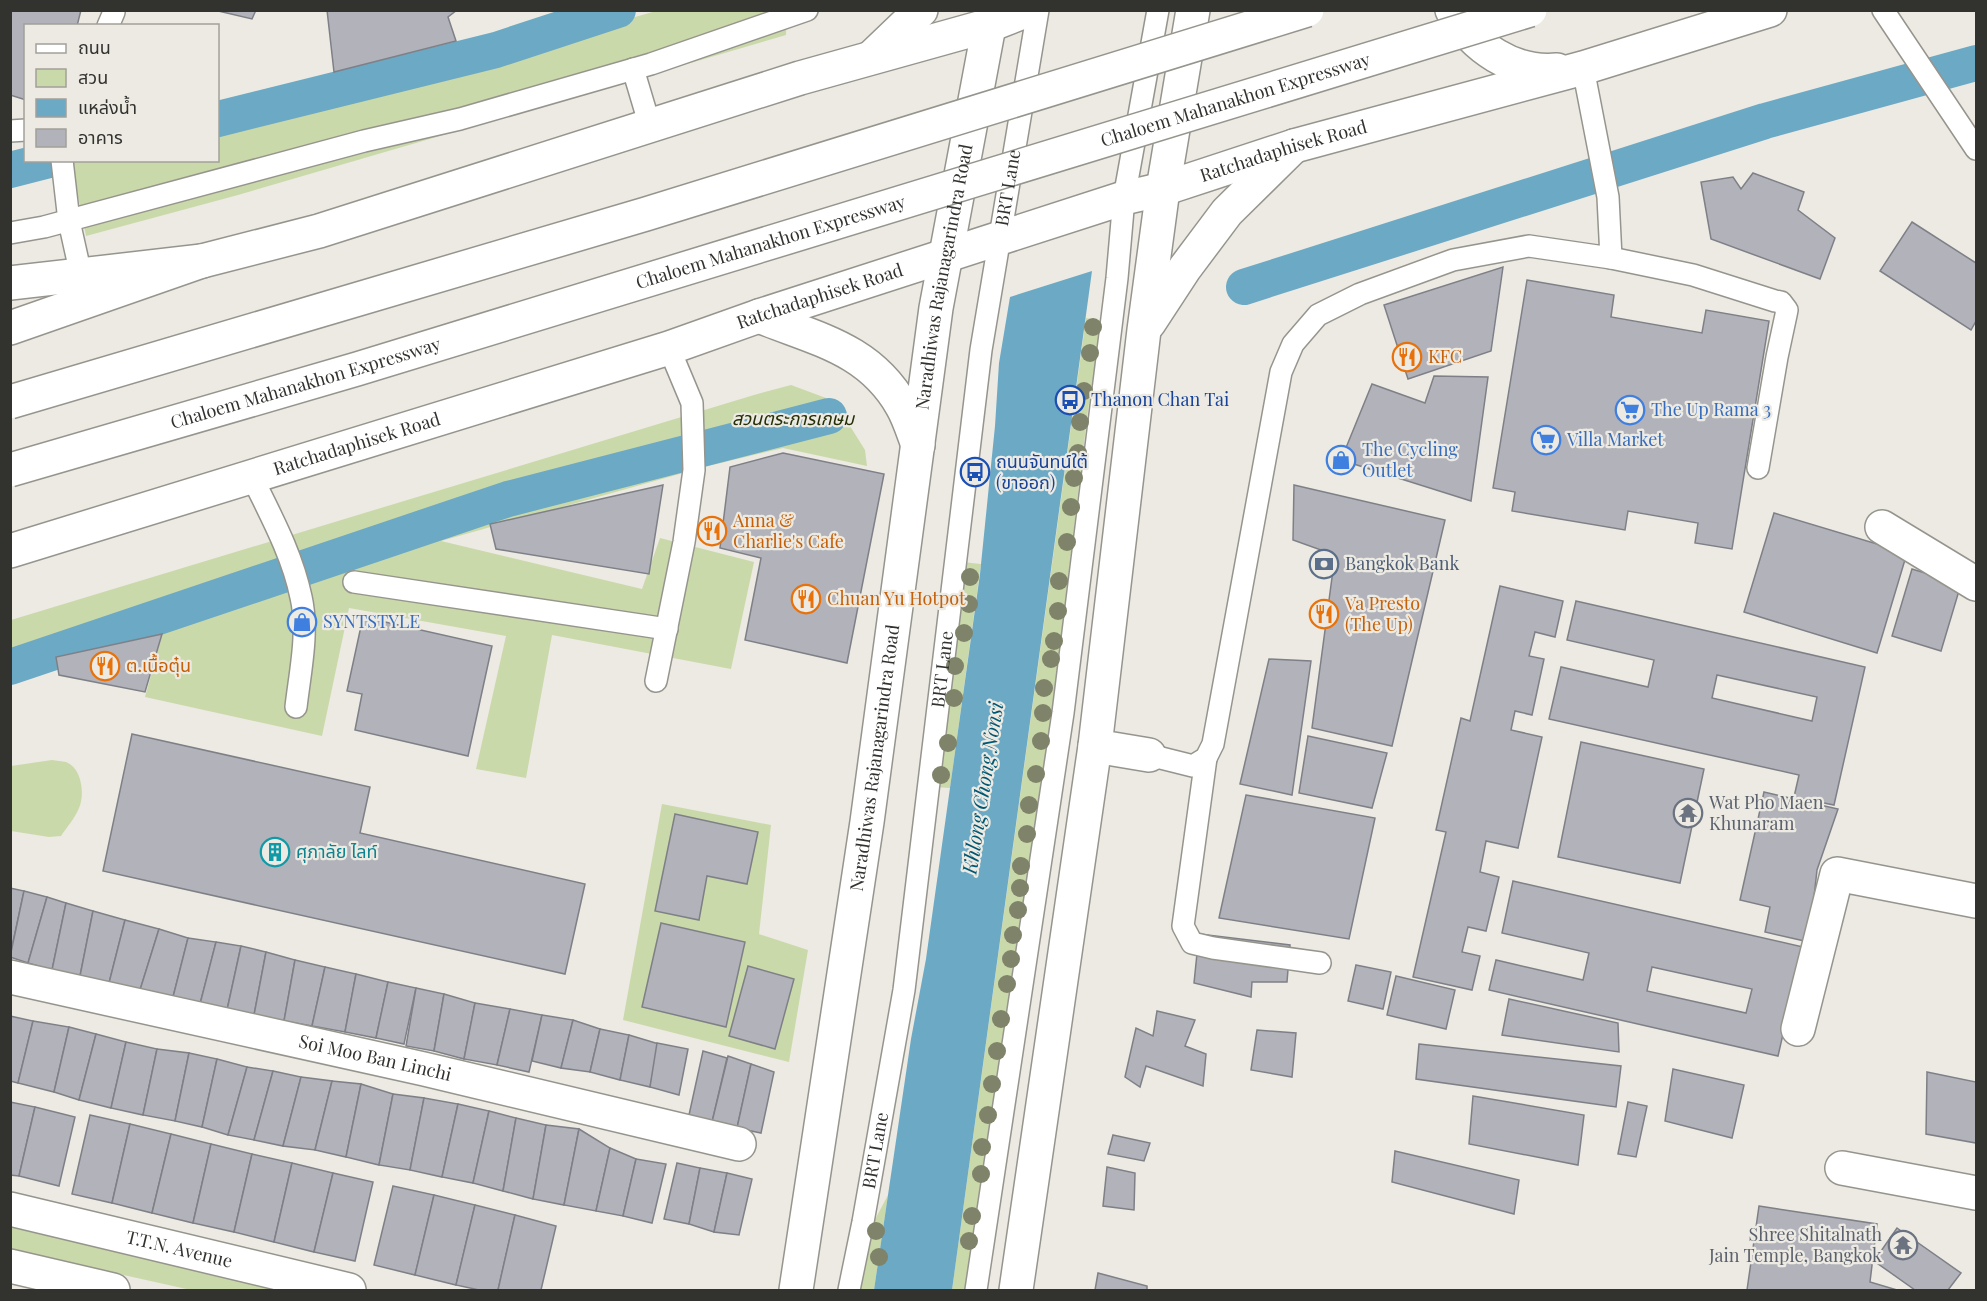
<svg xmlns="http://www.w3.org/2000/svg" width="1987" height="1301" viewBox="0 0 1987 1301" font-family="'Playfair Display','Noto Sans Thai',serif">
<rect width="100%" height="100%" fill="#eceae2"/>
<g fill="#cad9aa">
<path d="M656,11h131l-1,24 -548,160 -152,41 -15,-74 7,-2h140v-35l358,-91z"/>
<path d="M1086,318l16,3 -14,89 -43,361 -77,519h-16z"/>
<path d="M791,385l35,13 24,28 15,24 2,16 -84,-18 -75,18 -267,75 201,48 18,-51 94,24 -23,107 -179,-34 -26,143 -50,-9 30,-133 -157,-28 -27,128 -177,-39 22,-80 -156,45v-42l743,-225z"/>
<path d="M962,562l19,2 -31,224 -16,-1z"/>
<path d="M52,760c4,1 10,1 14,2 16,6 19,32 13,46 -4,10 -12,19 -18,28l-12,1 -38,-6v-65z"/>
<path d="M662,804l109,21 -12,109 49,16 -19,112 -166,-42z"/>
<path d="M888,1195l-14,95h-16l11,-59z"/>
<path d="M11,1226l284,64h-104l-180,-40z"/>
</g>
<path fill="#6ca9c5" d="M1092,271l-140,1019h-78l37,-251 15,-80 54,-385 15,-148 4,-63 11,-66z"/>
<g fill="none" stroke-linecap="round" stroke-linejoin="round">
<g stroke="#6ca9c5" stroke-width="36">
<path d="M218,119l278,-69 122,-40"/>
<path d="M10,170l39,-10"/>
<path d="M1244,287l521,-166 211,-58"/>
<path d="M10,667l498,-168 321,-83"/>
</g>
</g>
<g fill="#b1b2ba" stroke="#7f8087" stroke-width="1.5" fill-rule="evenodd">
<path d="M10,10h71l-4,16h-51v74l-16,-5z"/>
<path d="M214,10h42l-4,9z"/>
<path d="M327,10h130l-9,7 8,24 -122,31z"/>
<path d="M1753,173l51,19 -6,18 37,28 -15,41 -109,-40 -10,-57 32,-5 8,12z"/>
<path d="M1912,222l64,41v58l-5,9 -91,-59z"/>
<path d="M1503,267l-12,84 -83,28 -24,-74z"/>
<path d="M1527,280l87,15 -3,22 91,16 4,-23 63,11 -37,228 -37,-6 3,-20 -70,-12 -3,19 -113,-19 3,-19 -22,-4z"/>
<path d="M1434,376l54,1 -17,124 -130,-41 31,-76 53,19z"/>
<path d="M783,453l101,21 -37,189 -102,-23 16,-82 -41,-10 10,-81z"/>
<path d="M663,485l-14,89 -153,-25 -6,-25z"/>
<path d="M1294,485l151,35 -53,226 -80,-18 23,-173 -42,-15z"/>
<path d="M1774,513l133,40 -30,100 -133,-41z"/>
<path d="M1912,569l49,15 -20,67 -49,-15z"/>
<path d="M1500,586l63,15 -8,36 -20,-5 -6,24 15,3 -12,56 -17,-4 -4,19 31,7 -24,111 -32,-7 -6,31 19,5 -13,54 -18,-4 -6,25 18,4 -8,34 -59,-13 33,-145 -10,-2 25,-112 9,3z"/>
<path d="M1576,601l289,66 -31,138 -40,-8 5,-22 -250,-56 12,-52 87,20 6,-27 -87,-20zM1717,675l100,22 -5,24 -100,-23z"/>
<path d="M363,617l129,29 -24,110 -113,-26 7,-36 -15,-3z"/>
<path d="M162,634l-17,58 -86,-17 -3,-18z"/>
<path d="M1269,659l42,2 -19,134 -52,-11z"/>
<path d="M132,734l238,53 -10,46 225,51 -20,90 -462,-103z"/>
<path d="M1308,736l79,17 -15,55 -73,-15z"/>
<path d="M1581,742l123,27 -24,114 -122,-26z"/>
<path d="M1764,792l74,17 -21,61 -8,72 -44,-10 5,-25 -30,-7z"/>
<path d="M1246,795l129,23 -26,121 -130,-21z"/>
<path d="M675,814l83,18 -11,52 -40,-8 -8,44 -44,-9z"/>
<path d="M1513,881l290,66 -25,109 -289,-66 7,-30 87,20 6,-27 -87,-20zM1652,967l100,22 -6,24 -99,-22z"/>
<path d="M10,888l14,3 -14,65z"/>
<path d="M24,891l23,6 -19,66 -18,-6z"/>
<path d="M47,897l19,6 -14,67 -24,-7z"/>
<path d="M66,903l27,8 -13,65 -28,-6z"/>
<path d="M93,911l32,9 -16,63 -29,-7z"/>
<path d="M125,920l34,9 -19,61 -31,-7z"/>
<path d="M661,923l84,19 -19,85 -84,-20z"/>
<path d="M159,929l29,9 -15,59 -33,-7z"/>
<path d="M1199,934l91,11 -3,37h-35l-1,15 -57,-14z"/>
<path d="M188,938l28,4 -16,62 -27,-7z"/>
<path d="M216,942l25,4 -14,64 -27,-6z"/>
<path d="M241,946l25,6 -12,63 -27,-5z"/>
<path d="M266,952l29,8 -11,61 -30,-6z"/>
<path d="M295,960l30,7 -13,59 -28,-5z"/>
<path d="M1356,965l35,7 -8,37 -35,-8z"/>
<path d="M748,966l46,13 -19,70 -46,-13z"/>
<path d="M325,967l31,7 -11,58 -33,-6z"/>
<path d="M356,974l32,8 -12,56 -31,-6z"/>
<path d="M1396,976l59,14 -9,39 -59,-14z"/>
<path d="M388,982l28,6 -12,56 -28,-6z"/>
<path d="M416,988l28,6 -10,57 -28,-5z"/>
<path d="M444,994l31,9 -11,56 -30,-8z"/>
<path d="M1509,999l109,24 1,29 -117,-17z"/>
<path d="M475,1003l35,6 -13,56 -33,-6z"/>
<path d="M510,1009l32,6 -13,57 -32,-7z"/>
<path d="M1157,1011l38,9 -10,26 21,8 -3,32 -57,-20 -6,21 -15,-10 11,-49 17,8z"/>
<path d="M542,1015l31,5 -12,48 -29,-7z"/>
<path d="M10,1016l23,5 -15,62 -8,-2z"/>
<path d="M573,1020l27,9 -10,43 -29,-4z"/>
<path d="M33,1021l36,6 -15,65 -36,-9z"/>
<path d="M69,1027l27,7 -17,66 -25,-8z"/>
<path d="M600,1029l29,6 -9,45 -30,-8z"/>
<path d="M1257,1030l39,3 -4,44 -41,-7z"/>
<path d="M96,1034l30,8 -15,66 -32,-8z"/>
<path d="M629,1035l30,9 -9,43 -30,-7z"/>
<path d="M126,1042l31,7 -14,66 -32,-7z"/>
<path d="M657,1043l31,6 -9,46 -29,-8z"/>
<path d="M1419,1044l202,22 -5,41 -200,-28z"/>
<path d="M157,1049l32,4 -14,68 -32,-6z"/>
<path d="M703,1051l24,7 -15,64 -23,-7z"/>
<path d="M189,1053l28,6 -15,68 -27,-6z"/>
<path d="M728,1056l23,8 -14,64 -25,-6z"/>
<path d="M217,1059l30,8 -19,68 -26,-8z"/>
<path d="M751,1064l23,8 -13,61 -24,-5z"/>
<path d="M247,1067l26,4 -19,69 -26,-5z"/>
<path d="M1673,1069l71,16 -12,53 -67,-17z"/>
<path d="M273,1071l28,6 -18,69 -29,-6z"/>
<path d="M1927,1072l49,10v61l-50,-9z"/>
<path d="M301,1077l31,4 -17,69 -32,-4z"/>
<path d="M332,1081l29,3 -15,73 -31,-7z"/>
<path d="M361,1084l32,10 -14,71 -33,-8z"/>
<path d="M393,1094l31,4 -14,72 -31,-5z"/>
<path d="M1473,1096l111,19 -6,50 -109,-21z"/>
<path d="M424,1098l34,6 -16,73 -32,-7z"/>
<path d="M10,1102l25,5 -16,69 -9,-1z"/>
<path d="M1628,1102l19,4 -11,51 -18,-3z"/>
<path d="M458,1104l31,7 -16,72 -31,-6z"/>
<path d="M35,1107l40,10 -16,69 -40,-10z"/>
<path d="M489,1111l27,7 -13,73 -30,-8z"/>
<path d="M90,1115l40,9 -18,79 -40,-9z"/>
<path d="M516,1118l30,7 -13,74 -30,-8z"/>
<path d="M130,1124l41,10 -19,79 -40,-10z"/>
<path d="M546,1125l33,4 -15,76 -31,-6z"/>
<path d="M579,1129l31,19 -14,63 -32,-6z"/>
<path d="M171,1134l40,10 -18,79 -41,-10z"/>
<path d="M1113,1135l37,8 -6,18 -36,-7z"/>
<path d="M211,1144l41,10 -18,78 -41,-9z"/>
<path d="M610,1148l26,11 -13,57 -27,-5z"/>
<path d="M1395,1151l124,29 -5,34 -122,-32z"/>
<path d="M252,1154l40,9 -18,79 -40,-10z"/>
<path d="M636,1159l30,5 -14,59 -29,-7z"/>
<path d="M292,1163l41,10 -19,79 -40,-10z"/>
<path d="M677,1163l23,5 -11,56 -25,-5z"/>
<path d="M1107,1167l28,6 -1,37 -31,-4z"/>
<path d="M700,1168l27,5 -13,59 -25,-8z"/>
<path d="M333,1173l40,9 -18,79 -41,-9z"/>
<path d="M727,1173l25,6 -13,56 -25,-3z"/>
<path d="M393,1186l41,9 -19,80 -41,-10z"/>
<path d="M434,1195l41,10 -19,80 -41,-10z"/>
<path d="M475,1205l40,10 -17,75h-19l-23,-5z"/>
<path d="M1759,1206l118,18 -7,58 27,8h-150z"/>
<path d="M515,1215l41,11 -15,64h-43z"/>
<path d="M1897,1228l64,45 -13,17h-33l-41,-29z"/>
<path d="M1098,1273l49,13v4h-52z"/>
</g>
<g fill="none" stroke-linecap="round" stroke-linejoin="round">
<g stroke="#96958d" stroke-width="24">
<g id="service">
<path d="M1883,10l93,139"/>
<path d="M108,26l6,-14"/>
<path d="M633,69l17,57"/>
<path d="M10,131l16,-1"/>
<path d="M62,160l7,61 12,54"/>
<path d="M10,233l34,-6 320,-86 96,-22 191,-55 156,-54"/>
<path d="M1611,258l82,17 82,26 6,1 6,8 -1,5 -9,42 -19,111"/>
<path d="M252,477c19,39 40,77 49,120 8,35 -1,75 -5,110"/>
<path d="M354,582l313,47"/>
<path d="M656,681l28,-139 10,-72 -2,-67 -23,-55"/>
<path d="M1149,755l44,11 13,-8 7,-14 68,-372 12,-28 25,-29 42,-21 93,-34 76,-14 82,12 -3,-61 -25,-129"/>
<path d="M1206,758l-23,168 9,17 21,5 107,15"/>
<path id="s1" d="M849,1290l14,-68 41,-232 77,-640 57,-340"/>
<path d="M976,1290l87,-577 54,-435 7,-80 34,-188"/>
</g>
</g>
<g stroke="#96958d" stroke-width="36">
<g id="minor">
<path d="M1882,527l94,57"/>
<path d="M1095,746l54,9"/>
<path id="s2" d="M10,977l414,92 315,75"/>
<path d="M1798,1029l39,-155 139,27"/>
<path d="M1842,1168l134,25"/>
<path id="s3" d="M10,1209l339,81"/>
<path d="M10,1266l103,24"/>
</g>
</g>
<g stroke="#96958d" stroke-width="36">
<g id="secondary">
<path d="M1452,10c22,38 61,64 105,60"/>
<path d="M10,328l192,-67 117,-30 481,-153 190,-53 38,-15"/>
<path id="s4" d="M10,551l659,-203 90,-32 365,-118 39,-9 131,-43 289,-78 187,-58"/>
</g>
</g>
<g stroke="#96958d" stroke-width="36">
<g id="primary">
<path d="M872,57l49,-47"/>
<path d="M10,283l192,-22"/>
<path d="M759,316c56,23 110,32 143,90 7,12 11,26 16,39"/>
<path d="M1149,323l36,-55 42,-56 67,-66"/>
<path id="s5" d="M796,1290l71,-468 69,-514 56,-298"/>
<path d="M1016,1290l79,-544 49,-416 19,-141 30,-179"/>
</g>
</g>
<use href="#service" stroke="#fff" stroke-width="21"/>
<use href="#minor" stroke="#fff" stroke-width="33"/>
<use href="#secondary" stroke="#fff" stroke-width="33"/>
<use href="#primary" stroke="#fff" stroke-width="33"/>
<g stroke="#96958d" stroke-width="36" stroke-linecap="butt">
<g id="motorway-bridge">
<path d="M10,402l636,-188 661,-204"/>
<path id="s6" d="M10,470l347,-101 1173,-359"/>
</g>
</g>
<use href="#motorway-bridge" stroke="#fff" stroke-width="33"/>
</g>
<g fill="#7f8369">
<circle cx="1093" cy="327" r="9"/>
<circle cx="1090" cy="353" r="9"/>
<circle cx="1084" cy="391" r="9"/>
<circle cx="1080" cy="422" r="9"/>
<circle cx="1078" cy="453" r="9"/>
<circle cx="1074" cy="478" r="9"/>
<circle cx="1071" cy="507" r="9"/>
<circle cx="1067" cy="542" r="9"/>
<circle cx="970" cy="577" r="9"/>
<circle cx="1059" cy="581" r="9"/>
<circle cx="969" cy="604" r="9"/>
<circle cx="1058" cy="611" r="9"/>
<circle cx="964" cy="633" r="9"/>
<circle cx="1054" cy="641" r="9"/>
<circle cx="1051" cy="659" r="9"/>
<circle cx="955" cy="666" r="9"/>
<circle cx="1044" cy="688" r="9"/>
<circle cx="954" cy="698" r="9"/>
<circle cx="1043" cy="713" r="9"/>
<circle cx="1041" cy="741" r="9"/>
<circle cx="948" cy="743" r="9"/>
<circle cx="1036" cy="774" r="9"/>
<circle cx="941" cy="775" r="9"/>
<circle cx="1029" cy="805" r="9"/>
<circle cx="1027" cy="834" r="9"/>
<circle cx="1021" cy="866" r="9"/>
<circle cx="1020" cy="888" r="9"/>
<circle cx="1018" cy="910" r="9"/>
<circle cx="1013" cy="935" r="9"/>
<circle cx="1011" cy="959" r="9"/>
<circle cx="1007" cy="984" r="9"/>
<circle cx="1001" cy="1019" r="9"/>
<circle cx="997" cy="1051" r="9"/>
<circle cx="992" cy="1084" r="9"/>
<circle cx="988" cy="1115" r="9"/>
<circle cx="982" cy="1147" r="9"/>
<circle cx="981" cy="1174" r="9"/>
<circle cx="972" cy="1216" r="9"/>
<circle cx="876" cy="1231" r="9"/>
<circle cx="969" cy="1241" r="9"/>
<circle cx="879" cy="1257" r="9"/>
</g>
<defs>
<g id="restaurant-ring" transform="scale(1.5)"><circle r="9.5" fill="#eceae2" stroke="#e8710a" stroke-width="1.5"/><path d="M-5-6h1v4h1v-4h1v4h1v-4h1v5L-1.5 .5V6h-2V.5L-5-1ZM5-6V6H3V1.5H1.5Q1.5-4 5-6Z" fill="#e8710a"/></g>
<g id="bus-ring" transform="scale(1.5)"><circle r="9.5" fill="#eceae2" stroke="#1a4fb4" stroke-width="1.5"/><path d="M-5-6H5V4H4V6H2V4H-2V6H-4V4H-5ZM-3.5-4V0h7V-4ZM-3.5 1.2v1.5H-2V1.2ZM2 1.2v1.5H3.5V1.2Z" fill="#1a4fb4"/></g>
<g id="supermarket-ring" transform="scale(1.5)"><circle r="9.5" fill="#eceae2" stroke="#3f7fe0" stroke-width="1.5"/><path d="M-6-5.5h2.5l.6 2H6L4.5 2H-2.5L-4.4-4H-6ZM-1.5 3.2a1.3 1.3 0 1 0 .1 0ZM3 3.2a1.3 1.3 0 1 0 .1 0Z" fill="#3f7fe0"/></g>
<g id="shop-ring" transform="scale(1.5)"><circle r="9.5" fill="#eceae2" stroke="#3f7fe0" stroke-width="1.5"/><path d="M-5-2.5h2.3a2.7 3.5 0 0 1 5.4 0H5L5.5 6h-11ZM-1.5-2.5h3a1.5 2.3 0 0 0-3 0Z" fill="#3f7fe0"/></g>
<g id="bank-ring" transform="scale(1.5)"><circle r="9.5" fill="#eceae2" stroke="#5c6f8a" stroke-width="1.5"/><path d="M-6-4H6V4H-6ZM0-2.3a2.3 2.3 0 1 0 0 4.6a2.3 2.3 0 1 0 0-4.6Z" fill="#5c6f8a"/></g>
<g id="temple-ring" transform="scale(1.5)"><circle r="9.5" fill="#eceae2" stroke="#6b7280" stroke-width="1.5"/><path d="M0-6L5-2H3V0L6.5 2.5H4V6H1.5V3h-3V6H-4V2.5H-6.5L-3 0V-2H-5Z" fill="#6b7280"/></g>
<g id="building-ring" transform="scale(1.5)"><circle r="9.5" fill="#eceae2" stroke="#0f9aa8" stroke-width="1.5"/><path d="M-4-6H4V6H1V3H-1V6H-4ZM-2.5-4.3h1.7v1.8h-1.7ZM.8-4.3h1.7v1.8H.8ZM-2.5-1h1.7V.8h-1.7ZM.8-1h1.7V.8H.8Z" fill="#0f9aa8"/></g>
</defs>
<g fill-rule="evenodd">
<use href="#restaurant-ring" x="1407" y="357"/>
<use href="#bus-ring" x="1070" y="400"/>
<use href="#supermarket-ring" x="1630" y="410"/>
<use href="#supermarket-ring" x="1546" y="440"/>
<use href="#shop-ring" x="1341" y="460"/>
<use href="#bus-ring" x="975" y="472"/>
<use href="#restaurant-ring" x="712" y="531"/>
<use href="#bank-ring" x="1324" y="564"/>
<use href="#restaurant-ring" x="806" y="599"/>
<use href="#restaurant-ring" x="1324" y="614"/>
<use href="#shop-ring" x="302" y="622"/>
<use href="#restaurant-ring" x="105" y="666"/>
<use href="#temple-ring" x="1688" y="813"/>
<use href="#building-ring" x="275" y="852"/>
<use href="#temple-ring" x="1903" y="1245"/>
</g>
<g text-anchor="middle" stroke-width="4.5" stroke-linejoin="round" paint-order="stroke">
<g font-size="18" fill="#32322f" stroke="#eceae2">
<text dy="6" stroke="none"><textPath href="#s6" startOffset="1280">Chaloem Mahanakhon Expressway</textPath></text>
<text dy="6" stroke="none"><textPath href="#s4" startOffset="1335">Ratchadaphisek Road</textPath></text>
<text dy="6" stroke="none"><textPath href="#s1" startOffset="1114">BRT Lane</textPath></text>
<text dy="6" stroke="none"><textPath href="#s6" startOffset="794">Chaloem Mahanakhon Expressway</textPath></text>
<text dy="6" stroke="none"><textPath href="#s5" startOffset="1024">Naradhiwas Rajanagarindra Road</textPath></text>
<text dy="6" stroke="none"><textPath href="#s4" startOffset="849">Ratchadaphisek Road</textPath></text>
<text dy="6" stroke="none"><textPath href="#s6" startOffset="308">Chaloem Mahanakhon Expressway</textPath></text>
<text dy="6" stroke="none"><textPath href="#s4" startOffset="363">Ratchadaphisek Road</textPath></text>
<text dy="6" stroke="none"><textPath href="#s1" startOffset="628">BRT Lane</textPath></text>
<text dy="6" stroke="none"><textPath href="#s5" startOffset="538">Naradhiwas Rajanagarindra Road</textPath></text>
<text dy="6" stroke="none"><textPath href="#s2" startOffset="374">Soi Moo Ban Linchi</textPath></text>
<text dy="6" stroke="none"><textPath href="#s1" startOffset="142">BRT Lane</textPath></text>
<text dy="6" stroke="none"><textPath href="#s3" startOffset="174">T.T.N. Avenue</textPath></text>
</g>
<g font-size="18" fill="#c56008" stroke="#eceae2" text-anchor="start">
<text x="1428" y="363">KFC</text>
<text x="733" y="527">Anna &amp;<tspan x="733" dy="21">Charlie's Cafe</tspan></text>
<text x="827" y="605">Chuan Yu Hotpot</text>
<text x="1345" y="610">Va Presto<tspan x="1345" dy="21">(The Up)</tspan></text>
<text x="126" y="672">ต.เนื้อตุ๋น</text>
</g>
<g font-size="18" fill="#164399" stroke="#eceae2" text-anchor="start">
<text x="1091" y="406">Thanon Chan Tai</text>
<text x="996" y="468">ถนนจันทน์ใต้<tspan x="996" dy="21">(ขาออก)</tspan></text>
</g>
<g font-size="18" fill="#366cbe" stroke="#eceae2" text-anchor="start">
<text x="1651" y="416">The Up Rama 3</text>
<text x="1567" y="446">Villa Market</text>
<text x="1362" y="456">The Cycling<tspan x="1362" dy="21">Outlet</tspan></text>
<text x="323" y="628">SYNTSTYLE</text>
</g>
<g font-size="18" font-style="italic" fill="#252f06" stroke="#eceae2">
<text x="793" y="425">สวนตระการเกษม</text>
</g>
<g font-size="18" fill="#4e5e75" stroke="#eceae2" text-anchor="start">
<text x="1345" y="570">Bangkok Bank</text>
</g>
<g font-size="18" fill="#5b616d" stroke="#eceae2" text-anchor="start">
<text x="1709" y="809">Wat Pho Maen<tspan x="1709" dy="21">Khunaram</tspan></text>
<text x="1882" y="1241" text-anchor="end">Shree Shitalnath<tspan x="1882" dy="21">Jain Temple, Bangkok</tspan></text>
</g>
<g font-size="18" fill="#0d838f" stroke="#eceae2" text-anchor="start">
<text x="296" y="858">ศุภาลัย ไลท์</text>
</g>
<g font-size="20" font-style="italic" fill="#005773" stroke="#eceae2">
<text transform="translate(983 788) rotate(-81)" y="7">Khlong Chong Nonsi</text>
</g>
</g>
<rect width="1987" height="1301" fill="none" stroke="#32322f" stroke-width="24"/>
<rect x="24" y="24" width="195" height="138" fill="#eceae2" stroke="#a2a09a" stroke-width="1.5"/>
<rect x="36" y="44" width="30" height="9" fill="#ffffff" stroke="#a2a09a" stroke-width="1.5"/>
<text x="78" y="54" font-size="18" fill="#32322f">ถนน</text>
<rect x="36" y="69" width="30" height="18" fill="#cad9aa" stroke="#a2a09a" stroke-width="1.5"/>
<text x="78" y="84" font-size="18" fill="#32322f">สวน</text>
<rect x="36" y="99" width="30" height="18" fill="#6ca9c5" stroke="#a2a09a" stroke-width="1.5"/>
<text x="78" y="114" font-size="18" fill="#32322f">แหล่งน้ำ</text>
<rect x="36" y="129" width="30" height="18" fill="#b1b2ba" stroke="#a2a09a" stroke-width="1.5"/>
<text x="78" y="144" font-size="18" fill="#32322f">อาคาร</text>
</svg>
